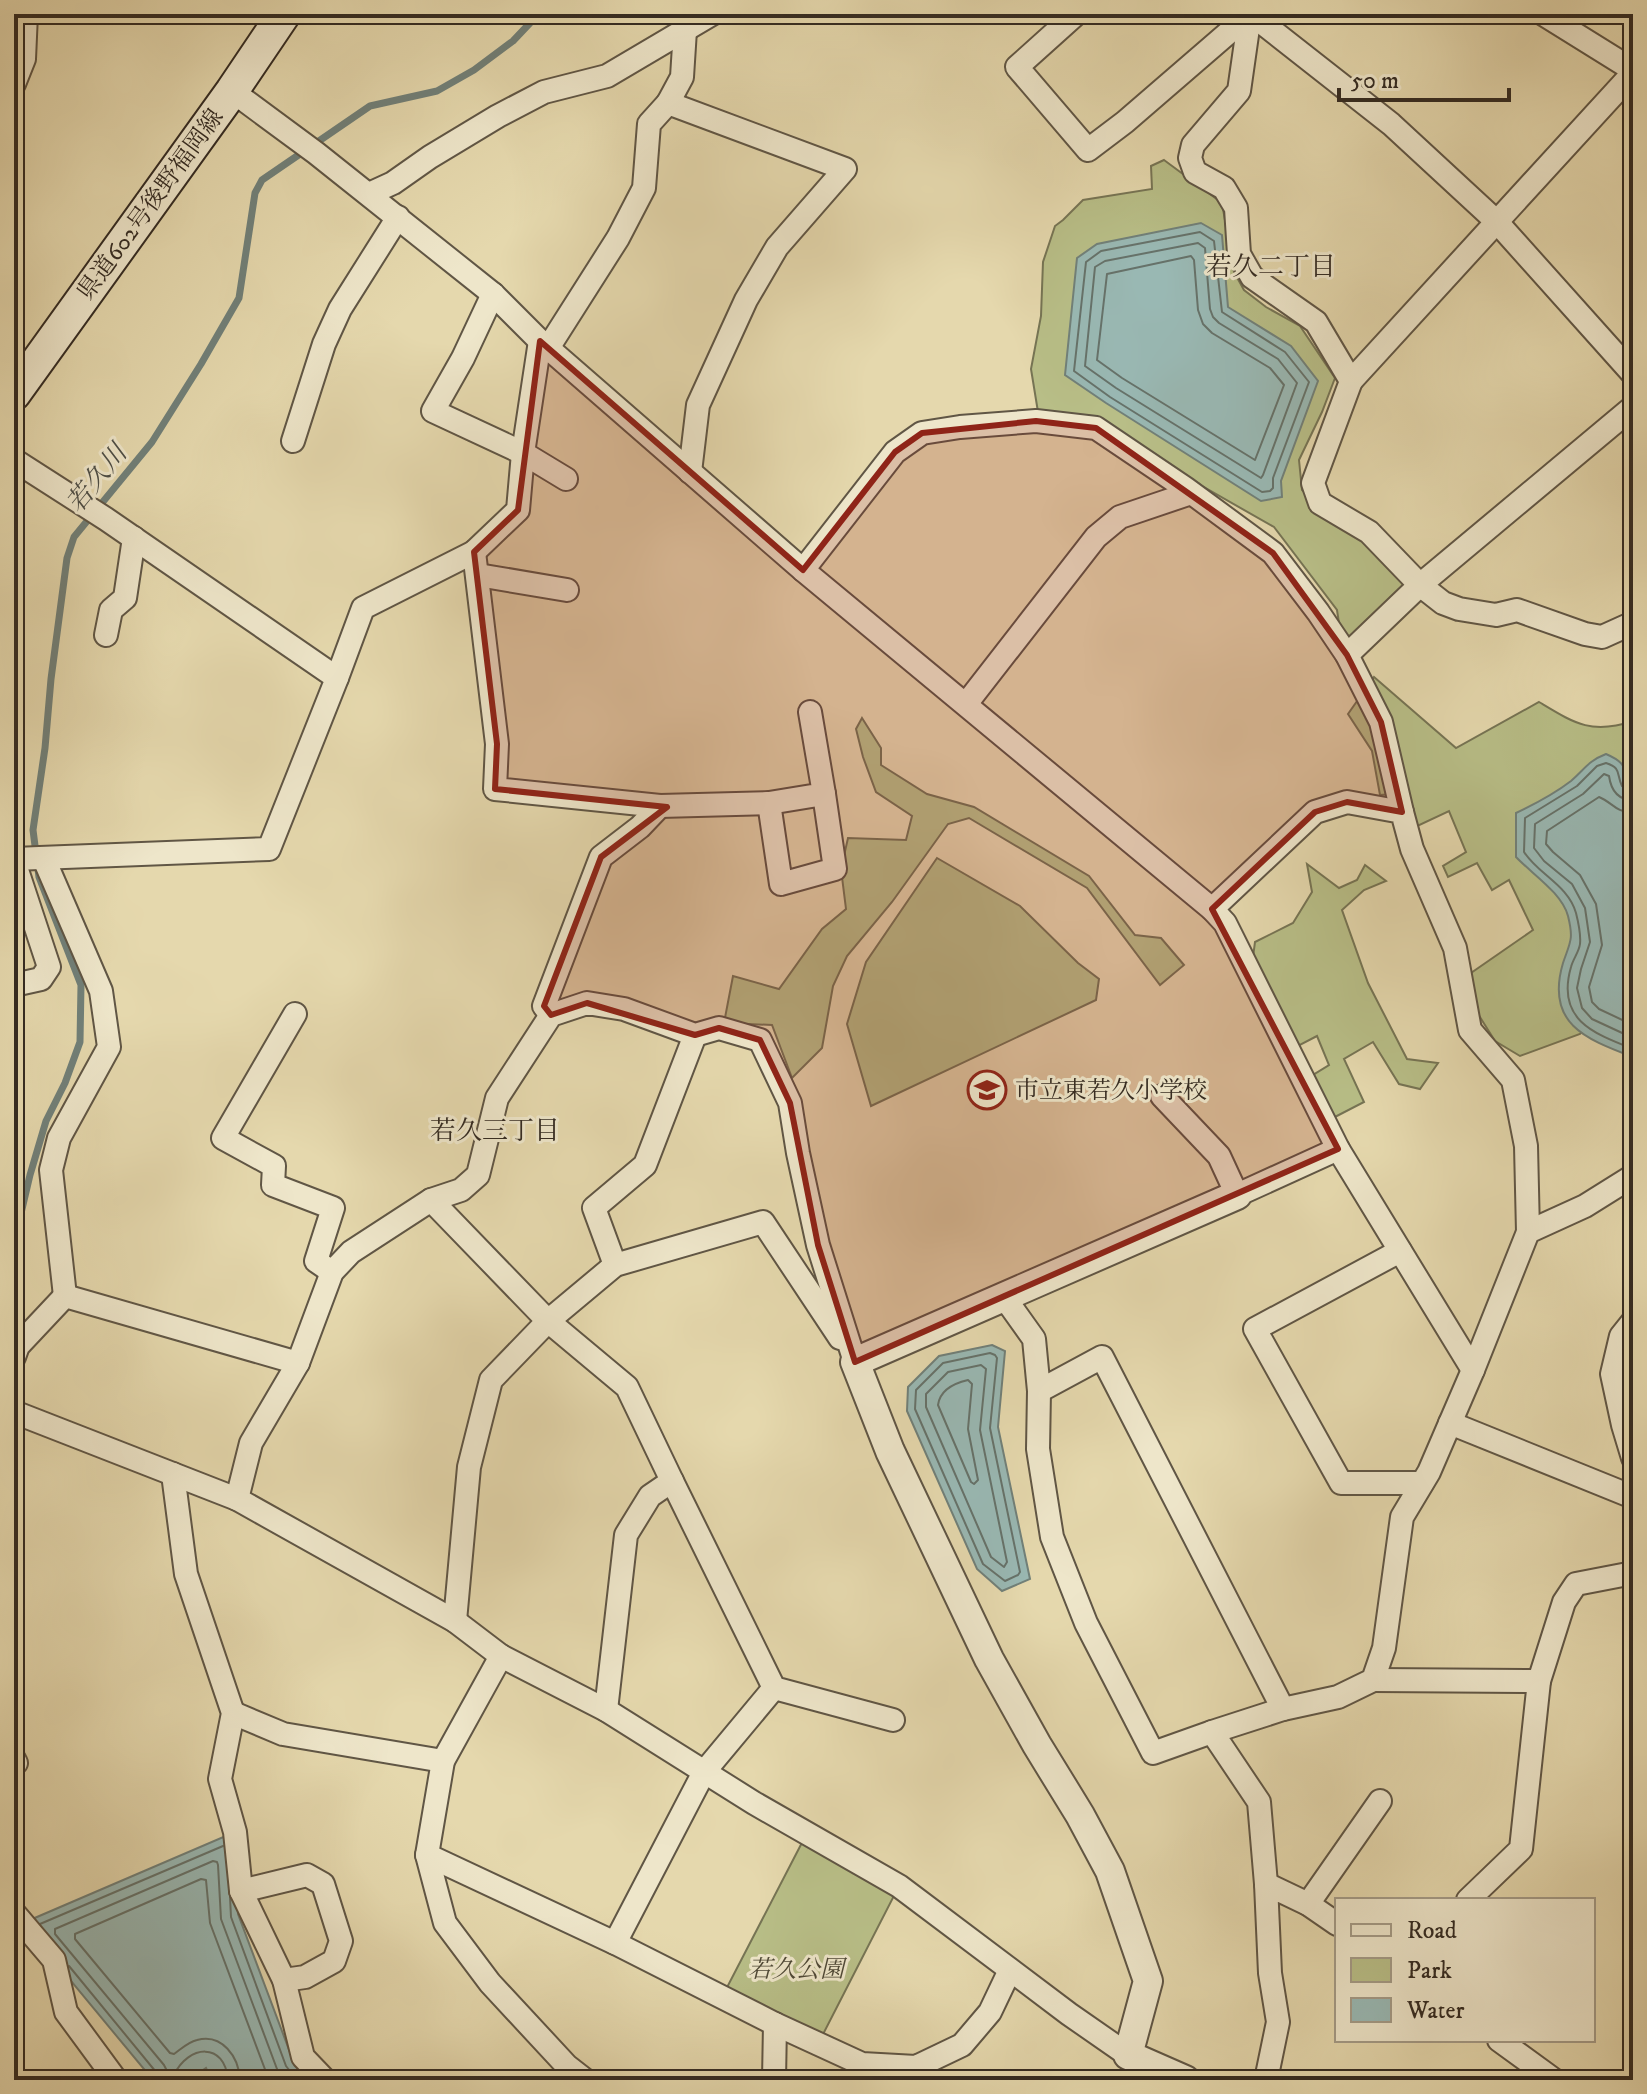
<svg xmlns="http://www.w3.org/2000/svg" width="1647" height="2094" viewBox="0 0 1647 2094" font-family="'IM FELL DW Pica','Noto Serif JP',serif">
<rect width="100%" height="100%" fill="#e5d8ad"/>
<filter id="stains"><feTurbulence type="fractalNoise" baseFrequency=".0025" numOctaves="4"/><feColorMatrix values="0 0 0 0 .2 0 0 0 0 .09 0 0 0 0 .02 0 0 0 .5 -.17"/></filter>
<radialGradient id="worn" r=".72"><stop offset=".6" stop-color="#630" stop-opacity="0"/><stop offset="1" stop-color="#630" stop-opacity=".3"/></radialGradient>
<g fill="#b8be87" stroke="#767454" stroke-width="2">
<path d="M1164,160l58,43 12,69 10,18 22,17 34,19 35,52 -13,34 -23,48 3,30 30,26 34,18 41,52 -54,54 -13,-10 -3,-20 -63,-83 -88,-50 -148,-65 -7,-43 10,-53 2,-54 12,-36 8,-6 20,-20 69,-11 -1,-23z"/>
<path d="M1374,677l82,71 83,-46c35,21 52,33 94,19v254l-53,59 -60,22 -25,-15 -22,-35 -2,-33 62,-43 -24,-50 -17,10 -15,-27 -29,14 -5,-11 23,-14 -17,-41 -36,17 -5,-35 -28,2 -8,-44 -24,-37z"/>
<path d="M862,718l19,30v17l46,29 47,13 115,69 46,59 26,3 23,27 -24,20 -73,-97 -118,-70 -21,6 -56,78 -45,54 -14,30 -11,62 -30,30 -20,-53 -48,-2 9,-47 46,13 43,-60 24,-20 -5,-40 7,-31 58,2 6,-24 -36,-24 -13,-35 -7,-28z"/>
<path d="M937,858l83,48 58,57 21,16 -3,21 -225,106 -24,-82 19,-62z"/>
<path d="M1307,864l32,24 18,-8 8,-15 21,16 -22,9 -22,20 26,73 39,76 31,4 -18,26 -21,-5 -26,-42 -29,17 20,43 -33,17 -18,-44 16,-10 -12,-29 -21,11 -43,-90 2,-15 38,-19 19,-31z"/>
<path d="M807,1833l92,53 -81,158 -96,-47z"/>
</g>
<g fill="#99b8b3" stroke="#718079" stroke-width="2">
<path d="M1201,223l21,12 6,72 63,39 27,35 -37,100 1,16 -21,4 -155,-98 -41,-28 12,-117 20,-14z"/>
<path d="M1606,754c14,6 20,11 22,27l5,3v273c-47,-18 -88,-33 -70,-94 7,-21 11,-23 5,-47 -6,-23 -36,-42 -52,-59v-44c19,-9 38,-19 55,-32 14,-12 17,-20 35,-27z"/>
<path d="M992,1345l13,6 -7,76 32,152 -28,12 -25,-22 -70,-158 1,-24 31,-31z"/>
<path d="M235,1832l3,82 56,149 13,17h-95l-6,-12 -18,12h-35l-130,-157z"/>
</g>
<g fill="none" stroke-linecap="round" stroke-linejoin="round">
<g stroke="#66726a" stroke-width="2">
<path d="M1200,232l14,9 8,71 63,40 24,30 -36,96v10l-3,3 -8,1 -152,-95 -36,-26 12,-109 15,-11z"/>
<path d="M1198,243l7,5 5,61 3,8 6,6 59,36 19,24 -34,92 -2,3 -145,-90 -31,-22 10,-99 10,-6z"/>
<path d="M1191,256l3,4 4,50 5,14 9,9 58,35 14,17 -29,75 -133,-82 -25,-18 10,-86z"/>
<path d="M1633,790h-6l-5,-4c-6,-12 0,-18 -16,-23l-9,3 -20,20 -52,32 -1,34c15,23 44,33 52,61 2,8 5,22 4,31 -1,8 -7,15 -9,23 -15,52 21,66 62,82"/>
<path d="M1633,800c-16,0 -22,-10 -24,-24l-5,-2 -21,20 -48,30 -1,24 10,13 28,23 13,24 5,34 -9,27 -4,19 5,20 10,11 41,19"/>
<path d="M1633,813c-18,-1 -21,-11 -34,-16l-52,34 -1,13 7,8 27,23 16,29 6,41 -13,42 3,15 7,7 34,16"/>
<path d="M990,1353l5,2 2,3 -7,70 30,144 -2,3 -13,6 -22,-17 -68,-155 1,-19 27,-27z"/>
<path d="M981,1365l5,4 -6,61 27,132 -3,5 -13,-10 -65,-150v-13l22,-22z"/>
<path d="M968,1380l4,4 -4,45 10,51 -4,4 -3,-2 -33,-77c2,-15 17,-22 30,-25z"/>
<path d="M230,1897l1,20 55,149 11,14"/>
<path d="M40,1924l183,-78"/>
<path d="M69,1966l87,106 2,8"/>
<path d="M228,2080c-3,-39 -40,-35 -54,-5h-5l-5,-10 -109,-131v-5l158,-68 4,1 1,3 3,54 56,150 7,11"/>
<path d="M240,2080c-1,-23 -18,-47 -43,-40 -9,2 -16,9 -23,14l-4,-1 -95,-114v-5l126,-55 5,1 4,43 59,157"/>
</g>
<path stroke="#718079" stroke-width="7" d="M14,1277h3l1,-51 12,-51 16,-54 19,-38 15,-41 1,-57 -42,-108 -6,-47 12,-82 6,-69 16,-121 7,-21 78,-95 49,-78 38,-66 16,-105 7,-13 108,-74 67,-15 37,-21 39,-29 17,-18 2,-9"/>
<g stroke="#605645" stroke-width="26">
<g id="minor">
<path d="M1076,14l-59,53 71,83 37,-28 125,-108"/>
<path d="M1250,14l-11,77 -46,54 -3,13 5,14 29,16 12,20 3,46 13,23 64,45 35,59 -38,102 7,20 49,29 51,53 23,18 16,6 37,6 21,-5 68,24 17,3 31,-14"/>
<path d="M1251,14l140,110 105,97 137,153"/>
<path d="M1543,14l82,51 8,8"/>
<path d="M14,84l10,-25 2,-45"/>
<path d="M232,91l84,62 177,141 47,47 263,229 409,339 13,14 113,226 135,221"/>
<path d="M668,103l14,-26 3,-47"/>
<path d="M369,194l24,-11 37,-26 68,-41 46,-24 63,-16 105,-62"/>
<path d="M493,294l-30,64 -30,53 90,42 43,26"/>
<path d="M548,348l70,-110 26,-50 5,-64 19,-21 177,66 -68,78 -31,53 -48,105 -8,67"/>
<path d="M1351,381l282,-308"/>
<path d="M293,441l31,-97 16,-35 58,-92"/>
<path d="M14,460l92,59 231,159 -68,171 -255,10"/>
<path d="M474,552l23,192 -2,45 165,17 109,-3 55,-9 -14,-82"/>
<path d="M803,570l92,-118 27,-19 38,-6 76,-6 60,7 89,60 88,65 45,59 29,43 34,67 21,90"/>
<path d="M478,575l89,15"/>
<path d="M106,635l5,-25 14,-12 9,-60"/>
<path d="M1347,655l73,-70 213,-178"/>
<path d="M337,678l26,-70 111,-56 44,-42 5,-57 17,-112"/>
<path d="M966,704l130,-167 24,-20 71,-24"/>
<path d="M769,803l12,81 54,-15 -11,-75"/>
<path d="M44,859l57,132 8,56 -50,91 -8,32 14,126"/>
<path d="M14,861l35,106 -8,12 -27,6"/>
<path d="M1212,909l103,-97 32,-10 55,10 10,37 43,99 15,82 43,50 13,66 2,86"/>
<path d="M295,1014l-72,124 51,28 -1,19 60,23 -17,53 16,11"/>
<path d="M551,1015l-7,-9 57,-149 39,-30 20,-21"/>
<path d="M1162,1096l57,60 18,39 101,-46"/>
<path d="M431,1200l117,121 79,66 45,94"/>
<path d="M1400,1251l-145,78 86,154h81"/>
<path d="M615,1265l-21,-57 51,-43 50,-130"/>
<path d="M1004,1297l30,42 5,52 63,-34 181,352 55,-12 35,-17 11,-32 18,-131 27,-45 44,-102 55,-138 57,-26 48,-30"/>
<path d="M1633,1321l-12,15 -9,38 11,51 10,33"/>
<path d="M14,1357l4,-11 47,-50 233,67"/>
<path d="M1039,1391l-1,58 14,88 34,86 67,130 59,-21"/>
<path d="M14,1412l223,87 218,122 46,35 105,54 148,93 145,83 170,128 59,41"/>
<path d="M1450,1423l183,74"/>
<path d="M173,1474l13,100 47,139 -13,66 15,53 6,59 43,89 19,77 22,23"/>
<path d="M237,1499l14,-56 47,-80 34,-91 19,-20 80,-52 30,-10 17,-15 19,-77 54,-83 36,-12 37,6 71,26 24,-7 41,12 30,63 8,50 20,92 37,117"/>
<path d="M455,1621l14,-154 22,-87 57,-59 67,-56 148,-43 77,116"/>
<path d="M501,1656l-58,105 -16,94 188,88 89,-171 70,-84"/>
<path d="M1373,1680l166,1"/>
<path d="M606,1710l20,-175 24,-39 22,-15 102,207 119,32"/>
<path d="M233,1713l50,21 160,27"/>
<path d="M14,1759l2,4"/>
<path d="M427,1855l18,68 45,60 77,83 18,14"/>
<path d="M1266,1884l-7,-82 -47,-70 71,-23"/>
<path d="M241,1891l66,-16 16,9 18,57 -7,20 -29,16 -21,3"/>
<path d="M1468,1900l53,-51 18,-168 25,-79 12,-18 57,-11"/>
<path d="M1308,1904l72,-103"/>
<path d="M14,1913l40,47 12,52 50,68"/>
<path d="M615,1943l160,81 87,40 54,3 46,-22 28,-33 20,-42"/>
<path d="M1499,2040l55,40"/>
<path d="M774,2080l1,-56"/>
<path d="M1266,2080l12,-58 -8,-49 -4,-89 42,20 29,20"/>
</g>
</g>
<g stroke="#605645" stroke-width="32">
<path id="tertiary" d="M1185,2080l-57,-25 20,-74 -38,-110 -30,-56 -43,-70 -48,-86 -99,-208 -35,-89 382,-167"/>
</g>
<g stroke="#342b22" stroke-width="36">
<path id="secondary" d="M14,394l218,-303 52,-77"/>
</g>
<use href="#minor" stroke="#eee6ca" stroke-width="22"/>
<use href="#tertiary" stroke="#eee6ca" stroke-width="28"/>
<use href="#secondary" stroke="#eee6ca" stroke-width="32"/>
</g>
<path fill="#8f2418" fill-opacity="0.2" stroke="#8f2418" stroke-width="6" stroke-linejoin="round" d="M540,341l263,229 92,-118 27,-19 114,-12 60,7 177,125 74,102 34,67 21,90 -55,-10 -32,10 -103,97 126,240 -483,213 -37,-117 -28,-142 -30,-63 -41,-12 -24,7 -108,-32 -36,12 -7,-9 57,-149 66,-50 -172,-18 2,-45 -23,-192 44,-42z"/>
<defs>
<g id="school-ring" transform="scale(2)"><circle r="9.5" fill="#eee6ca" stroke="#8f2418" stroke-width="1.5"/><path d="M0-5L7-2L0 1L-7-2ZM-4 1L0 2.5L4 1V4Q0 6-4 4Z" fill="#8f2418"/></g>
</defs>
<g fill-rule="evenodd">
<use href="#school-ring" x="987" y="1090"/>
</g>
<g text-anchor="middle" stroke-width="6" stroke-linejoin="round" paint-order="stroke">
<g font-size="24" fill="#342b22" stroke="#eee6ca">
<text transform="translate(150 204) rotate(-54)" y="8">県道602号後野福岡線</text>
</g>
<g font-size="24" fill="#342b22" stroke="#eee6ca" text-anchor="start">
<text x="1015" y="1098">市立東若久小学校</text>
</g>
<g font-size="24" font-style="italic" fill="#4e4836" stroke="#eee6ca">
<text x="796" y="1977">若久公園</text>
</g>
<g font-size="26" fill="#342b22" stroke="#eee6ca">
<text x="1271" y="275">若久二丁目</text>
<text x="495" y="1139">若久三丁目</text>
</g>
<g font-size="26" font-style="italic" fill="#4d4e46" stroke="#eee6ca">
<text transform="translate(96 478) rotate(-51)" y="9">若久川</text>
</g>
</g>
<rect width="1647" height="2094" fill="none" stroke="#e5d8ad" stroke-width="48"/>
<rect x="16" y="16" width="1615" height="2062" fill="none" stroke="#342b22" stroke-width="4"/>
<rect x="24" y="24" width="1599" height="2046" fill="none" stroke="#342b22" stroke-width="2"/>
<rect x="1335" y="1898" width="260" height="144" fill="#eee6ca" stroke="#a49b87" stroke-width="2"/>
<rect x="1351" y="1924" width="40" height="12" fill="#eee6ca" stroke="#a49b87" stroke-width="2"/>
<text x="1407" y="1938" font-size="24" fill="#342b22">Road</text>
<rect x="1351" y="1958" width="40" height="24" fill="#b8be87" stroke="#a49b87" stroke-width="2"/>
<text x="1407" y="1978" font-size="24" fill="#342b22">Park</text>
<rect x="1351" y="1998" width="40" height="24" fill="#99b8b3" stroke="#a49b87" stroke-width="2"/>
<text x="1407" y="2018" font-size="24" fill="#342b22">Water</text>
<path d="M1339 88v12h170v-12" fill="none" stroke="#342b22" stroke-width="4"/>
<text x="1351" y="88" font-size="24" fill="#342b22" stroke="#eee6ca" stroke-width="6" paint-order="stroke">50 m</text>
<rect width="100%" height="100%" filter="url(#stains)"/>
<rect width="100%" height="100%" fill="url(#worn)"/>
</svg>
